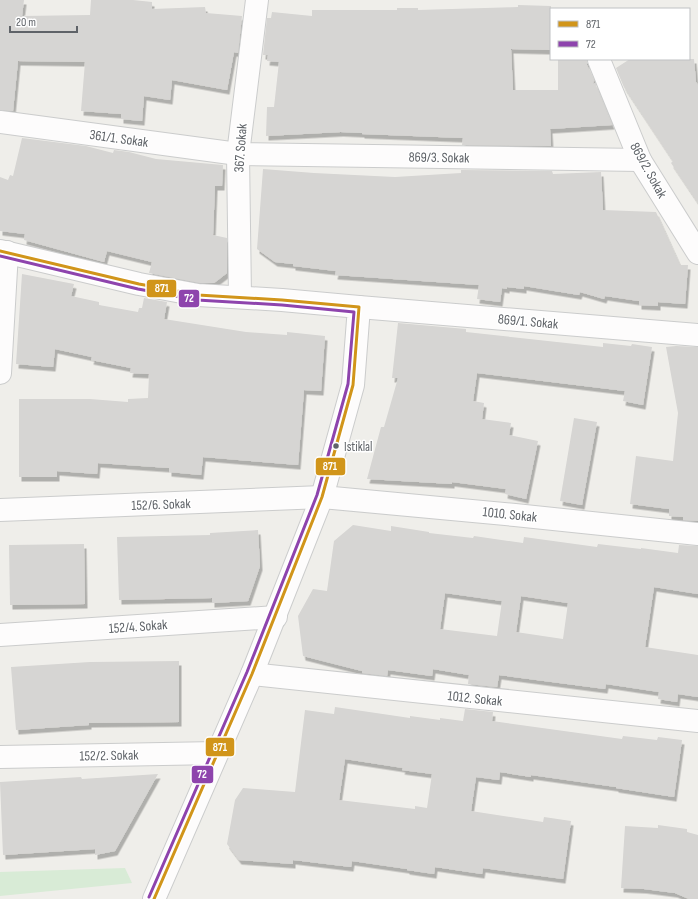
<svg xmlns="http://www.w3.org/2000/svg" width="698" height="899" viewBox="0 0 698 899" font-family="'Sofia Sans Condensed',sans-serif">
<defs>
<filter id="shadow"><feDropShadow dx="2.5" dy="4.5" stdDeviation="0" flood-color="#0004"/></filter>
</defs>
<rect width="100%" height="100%" fill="#efeeea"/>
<path fill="#d8ebd6" d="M125,868l7,15 -132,13v-24z"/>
<g fill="#d6d5d3" fill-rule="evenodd" filter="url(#shadow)">
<path d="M0,0h24l-2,16 68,-1 1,-15h42l19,2v7l53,-2 1,6 36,3 -4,37 -4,-1 -7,38 -55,-10 -2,20 -26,-4 -2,25 -21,-2v-5l-40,-3 4,-49 -67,-1 -5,50 -13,-1z"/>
<path d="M518,5l33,1 -1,44 -39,-1 2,41h45v-31h29v6l7,15 -1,4 2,-1 17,42 -62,4 1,17 -89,-1 1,-7 -101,-4v-1l-21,-1 -75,4 1,-29h7l5,-45 -12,-1 1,-6h-5l4,-37h4l1,-6 40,4v-6h85v-2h21v2l100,-3z"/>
<path d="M630,59h64l2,23 2,3v118l-27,-40 2,-2 -49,-74 -8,-19z"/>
<path d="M22,138l64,8 27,7 1,-3 15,2 27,7 67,6 -1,21h-7l-2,49 14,3v35l-13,10h-14l-51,-10 3,-11 -45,-11 -3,11 -80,-22 1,-6 -25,-3v-54l8,3 2,-5 3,1z"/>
<path d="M263,169l51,4 81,4 66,-4v-3l91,1 1,3 48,-2 2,38 53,2 24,53h8l-3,39 -27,-2v4l-19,-1v-4l-34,-5 -1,3 -24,-7 -1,3 -55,-9v3l-17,-2v2l-5,-1 -2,14 -23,-3 2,-14 -144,-10 1,-4 -43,-5v-2l-18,-2 -18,-13z"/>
<path d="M22,274l52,10 -3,12 28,6v3l39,7 1,-4h3l2,-10 23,4 -3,17 82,13 41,3v-3l38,4 -4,55 -17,-1 -6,75 -95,-8 -2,18 -32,-3v-4l-71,-5 -1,11 -40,-3v6h-38v-78h71l38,3v-3l20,-1 1,-24 -19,-1 1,-5 -40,-8 1,-3 -37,-8 -2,18 -37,-3z"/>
<path d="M398,323l68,6v3l137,15v-4l28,3 1,-2 20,3 -9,58 -20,-4 2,-10 -148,-18 -4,28 11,2 -2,16 29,4 -2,12 29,6 -12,58 -21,-5 1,-5 -54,-7v2l-85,-5 14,-52h3l14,-49h-6z"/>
<path d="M676,346l22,1v174l-15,-1v-3l-14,-1v-7l-39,-5 6,-48 37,5 5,-48 -12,-66z"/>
<path d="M574,418l23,4 -15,83 -22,-4z"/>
<path d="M353,525l38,6v-5l38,6v1l44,5 1,-2 49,7 1,-6 73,10 1,-3 43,5v-1l37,5 1,-8 19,1v48l-44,-7 -9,60 53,8v42l-20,-3 -1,8 -19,-3 1,-7 -53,-8 -1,5 -106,-14 -2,12 -29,-3 1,-9 -36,-6 -1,7 -44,-6 -1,6 -25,-3v-2l-59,-15 -5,-40 15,-27 14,2 7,-50zM445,593l57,8 -5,35 -57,-7zM521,596l47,7 -5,36 -47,-7z"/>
<path d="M258,530l2,36 -12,35 -36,2v-5l-93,2 -2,-63 93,-2v-2z"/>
<path d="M84,544l1,60 -75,1 -1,-60z"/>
<path d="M179,661v61l-90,1v2l-73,5 -5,-63 79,-5z"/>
<path d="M335,707l75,11v-2l30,4v-2l23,3 2,-12 28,3 -1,9 130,18 1,-3 34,4 1,-3 24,3 -8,57 -58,-9v-1l-85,-12v2l-31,-5 -1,8 -23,-3 -5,34 72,11 1,-5 27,4 -8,58 -80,-11 -1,6 -47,-7 -1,7 -27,-4v-1l-55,-8 -1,6 -58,-7v4l-54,-4 -12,-16 8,-44 8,-12 52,4 10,-82 29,4zM345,759l58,9 -1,2 30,4 -5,34 -12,-2v3l-76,-9z"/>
<path d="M158,774l-43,77 -20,4v-6l-92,6 -3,-73 81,-5 1,2z"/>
<path d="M658,825l29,4v3l11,3v64h-9l-14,-6 -31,-4 -23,-1 4,-62 33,2z"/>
</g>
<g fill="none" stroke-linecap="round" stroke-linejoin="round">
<g stroke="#cbcccc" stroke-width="24">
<g id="minor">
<path d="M599,60l41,100 58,93"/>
<path d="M0,122l238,32 402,6"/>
<path d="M240,297l-2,-143 19,-154"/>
<path d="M359,307l339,28"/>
<path d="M0,373l7,-121"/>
<path d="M0,510l322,-13 193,18 183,19"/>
<path d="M0,635l276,-18"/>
<path d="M252,674l446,47"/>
<path d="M0,757l217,-4"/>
</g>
</g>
<g stroke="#cbcccc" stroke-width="24">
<path id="tertiary" d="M0,251l139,33 59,11 84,5 77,7 -6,78 -31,112 -70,177 -98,225"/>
</g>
<use href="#minor" stroke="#fdfcfc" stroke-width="22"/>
<use href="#tertiary" stroke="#fdfcfc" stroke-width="22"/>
<g stroke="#fff" stroke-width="6">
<path id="bus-1" d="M0,251l139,33 59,11 84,5 77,7 -6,78 -31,112 -70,177 -98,225"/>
</g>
<g stroke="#fff" stroke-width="6">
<path id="bus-2" d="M0,256l138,33 59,11 85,5 72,7 -6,72 -31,111 -70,177 -98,225"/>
</g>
<use href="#bus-1" stroke="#d1951a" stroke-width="3"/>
<use href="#bus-2" stroke="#8e44ad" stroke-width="3"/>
</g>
<circle fill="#5f6368" stroke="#fff" stroke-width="1.5" cx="336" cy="446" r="3.5"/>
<g text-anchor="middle" stroke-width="3" stroke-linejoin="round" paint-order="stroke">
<g font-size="13" fill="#5f6368" stroke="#fff" text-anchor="start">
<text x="344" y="451">Istiklal</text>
</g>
<g font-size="14" fill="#5f6368" stroke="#fff">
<text transform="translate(119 138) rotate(8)" y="5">361/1. Sokak</text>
<text transform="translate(240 148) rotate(-86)" y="5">367. Sokak</text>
<text transform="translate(439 157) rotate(1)" y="5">869/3. Sokak</text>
<text transform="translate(649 170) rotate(61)" y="5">869/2. Sokak</text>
<text transform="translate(528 321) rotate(5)" y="5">869/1. Sokak</text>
<text transform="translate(161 504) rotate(-2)" y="5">152/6. Sokak</text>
<text transform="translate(510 514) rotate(6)" y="5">1010. Sokak</text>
<text transform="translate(138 626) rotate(-4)" y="5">152/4. Sokak</text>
<text transform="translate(475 698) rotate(6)" y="5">1012. Sokak</text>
<text transform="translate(109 755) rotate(-1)" y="5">152/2. Sokak</text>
</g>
</g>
<g stroke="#fff" stroke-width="1.5">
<rect x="146" y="279" width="31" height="19" rx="4" fill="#d1951a"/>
<rect x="178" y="289" width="22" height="19" rx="4" fill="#8e44ad"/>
<rect x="315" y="457" width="31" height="19" rx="4" fill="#d1951a"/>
<rect x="205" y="737" width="30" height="20" rx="4" fill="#d1951a"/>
<rect x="191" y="765" width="23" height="19" rx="4" fill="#8e44ad"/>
</g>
<g font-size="11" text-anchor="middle" font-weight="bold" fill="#fff">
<text x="162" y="292">871</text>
<text x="189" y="302">72</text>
<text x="330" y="470">871</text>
<text x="220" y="751">871</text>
<text x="202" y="778">72</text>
</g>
<rect x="550" y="8" width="140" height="52" fill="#ffffff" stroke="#bfc1c3"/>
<rect x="558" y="21" width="20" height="6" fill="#d1951a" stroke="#bfc1c3"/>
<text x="586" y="28" font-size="12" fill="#5f6368">871</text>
<rect x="558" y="41" width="20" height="6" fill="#8e44ad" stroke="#bfc1c3"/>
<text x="586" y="48" font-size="12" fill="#5f6368">72</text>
<path d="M10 26v6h67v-6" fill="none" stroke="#5f6368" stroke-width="2"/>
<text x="16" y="26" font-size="12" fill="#5f6368" stroke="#ffffff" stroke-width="3" paint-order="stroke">20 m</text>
</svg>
